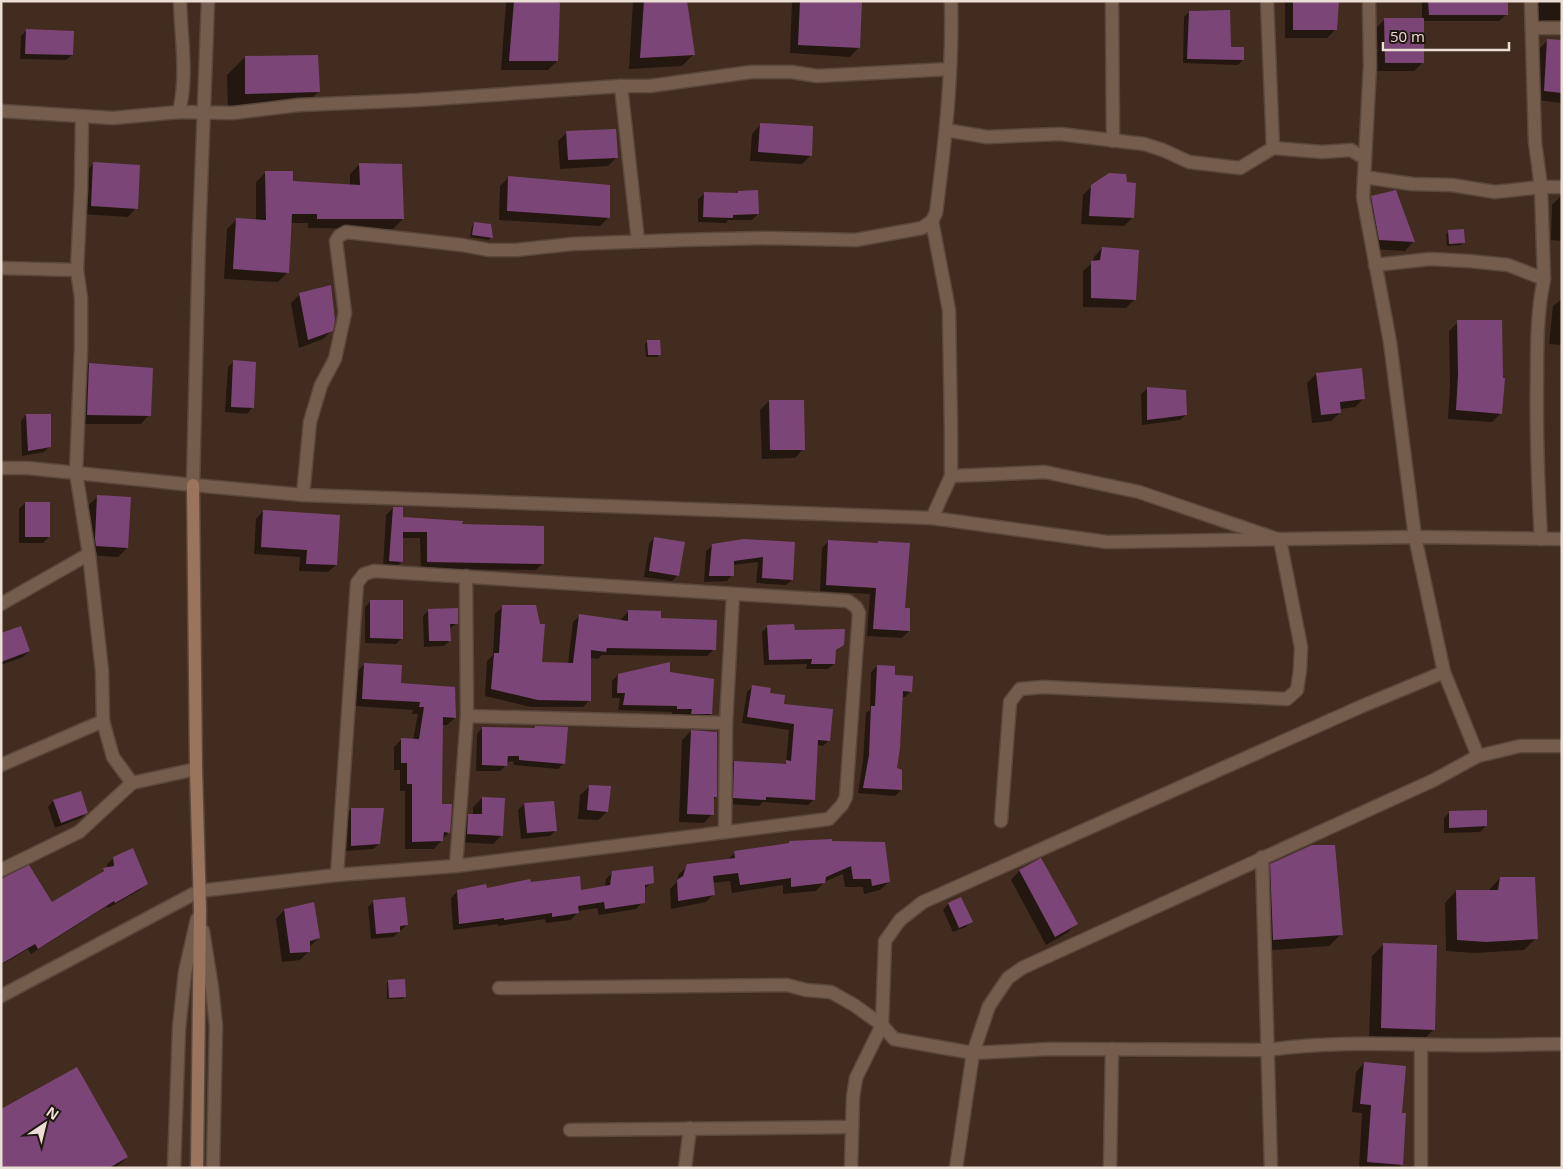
<svg xmlns="http://www.w3.org/2000/svg" width="1563" height="1169" viewBox="0 0 1563 1169" font-family="'Open Sans',sans-serif">
<rect width="100%" height="100%" fill="#422c1f"/>
<g fill="#0007">
<path d="M508,1h39l10,60 -9,9h-47l5,-67z"/>
<path d="M633,1h53l8,53 -12,12 -53,3z"/>
<path d="M792,1h69l-3,47 -8,9 -60,-4z"/>
<path d="M1285,1h50l1,28 -9,9h-42z"/>
<path d="M1422,1h84l1,13 -8,7h-77l1,41 -9,9h-38v-43l9,-9h37z"/>
<path d="M1535,1h27v19l-28,1z"/>
<path d="M1189,12l41,36 13,12 -5,5 -55,-2 1,-46z"/>
<path d="M27,30l45,25 -6,5 -46,-1 1,-23z"/>
<path d="M1548,40l14,2v61l-26,-3 3,-51z"/>
<path d="M245,57l73,35 -17,17 -73,2 -1,-36z"/>
<path d="M760,125l51,30 -9,9 -52,-3 2,-27z"/>
<path d="M567,132l50,25 -9,9 -48,3 -2,-28z"/>
<path d="M93,164l43,44 -8,9 -46,-3 3,-41z"/>
<path d="M360,164l43,55 -10,10 -85,-1v-5h-18l-3,50 -9,9 -54,-3 3,-50 10,-10 19,1v-38l10,-10 26,10 58,4v-12z"/>
<path d="M509,177l99,41 -8,8 -101,-6 1,-34z"/>
<path d="M1092,186l41,31 -9,9 -43,-2 2,-29z"/>
<path d="M1395,191l18,51 -8,9 -34,-2 -8,-43 9,-9z"/>
<path d="M704,194h33l21,20 -6,6h-24l-2,3 -28,-1v-23z"/>
<path d="M1561,196h1v45l-11,-1 1,-35z"/>
<path d="M474,223l17,15 -2,2 -19,-3 2,-11z"/>
<path d="M1449,232l15,10 -3,3 -14,1 -1,-12z"/>
<path d="M1102,248l33,51 -9,9 -43,-1v-36l10,-9 1,-5z"/>
<path d="M300,294l32,36 -9,9 -24,9 -8,-45z"/>
<path d="M1562,299v46l-13,-1 4,-38z"/>
<path d="M1458,322l43,91 -9,9 -44,-3 2,-35 -1,-53z"/>
<path d="M648,341l11,13 -2,3h-11l-1,-13z"/>
<path d="M234,361l18,47 -5,6 -22,-2 3,-45z"/>
<path d="M89,364l60,51 -8,9h-63l2,-51z"/>
<path d="M1316,374l48,24 -9,9 -15,2v4l-9,8 -19,2 -5,-40z"/>
<path d="M1147,389l39,26 -6,5 -38,5 -1,-31z"/>
<path d="M769,401l34,48 -8,9 -33,1 -2,-49z"/>
<path d="M26,415l24,31 -6,6 -22,4 -1,-35z"/>
<path d="M98,496l29,52 -9,9 -31,-2 2,-50z"/>
<path d="M25,503l24,34 -6,6h-24v-34z"/>
<path d="M393,508l9,10 59,8 82,37 -7,7 -115,-1 -1,-31h-18v23l-7,7h-12l3,-53z"/>
<path d="M263,511l73,54 -8,7 -29,-1 1,-14 -46,-3 2,-35z"/>
<path d="M654,538l24,37 -6,6 -28,-4 5,-33z"/>
<path d="M744,540l48,40 -6,5 -30,-2 2,-21 -25,3 -1,10 -5,6 -23,1 2,-31 6,-5z"/>
<path d="M829,541l75,68 5,22 -7,7 -35,-2 3,-42 -50,-3 2,-43z"/>
<path d="M371,601l31,37 -6,6 -31,-1v-36z"/>
<path d="M502,607l39,57h27l5,-42 7,-7 41,6v-2l7,-7 32,7 54,30 -7,7 -105,-1 -4,4 -8,-1v42l-7,7h-52l-46,-11 2,-35 6,-6 2,-41z"/>
<path d="M429,610l28,13 -8,6 1,11 -6,6 -20,1 -1,-31z"/>
<path d="M768,626l26,5 49,14 -9,7v12l-6,5h-22l1,-5 -43,1 -2,-33z"/>
<path d="M1,634l28,17 -6,6 -22,8z"/>
<path d="M365,664l90,54 -8,7h-6v81l8,26 -15,17h-29v-58h-5v-21h-6v-23l7,-7h12l5,-26h-6l1,-4 -58,-4 2,-35z"/>
<path d="M877,666l16,10 18,15 -6,6h-3l-6,71 5,22 -6,6 -37,-3 5,-32 3,-48 4,-3 1,-38z"/>
<path d="M668,673l43,41 -6,6 -19,-1v-5h-14v-2l-54,-2 2,-12h-8v-17l6,-6z"/>
<path d="M753,686l16,8 60,46 -6,6 -6,-1 -3,54 -6,6 -45,-3 -4,4 -31,-2 1,-36 5,-6 50,3 2,-2 3,-33 -47,-7 5,-31z"/>
<path d="M482,728l82,35 -6,6 -44,-4 -1,-4 -7,1v3l-6,6h-24l1,-37z"/>
<path d="M691,731l25,66 -3,3 -1,14 -8,9 -25,-1 3,-82z"/>
<path d="M589,787l18,25 -9,8 -20,-1 2,-24z"/>
<path d="M482,798l20,37 -9,9 -35,-2 2,-18 8,-8 5,-1v-8z"/>
<path d="M53,801l34,11 -6,6 -26,10 -7,-21z"/>
<path d="M524,804l32,26 -6,6 -29,3 -3,-29z"/>
<path d="M351,809l28,35 -6,5 -27,2v-36z"/>
<path d="M1449,813l37,13 -6,6 -36,1v-15z"/>
<path d="M831,841l58,41 -9,8 -16,4 -1,-7h-18l-2,-13 -19,8 -8,9 -33,3v-9l-51,8 -2,-12 -18,2 2,11 -8,8 -35,7 -1,-20 6,-6 3,-9 9,-8 39,-5 8,-9 53,-8 1,-2z"/>
<path d="M114,858l32,26 -6,6 -32,18 -1,-2 -76,48 -3,-5 -27,16v-85l50,24 46,-28 7,-6 4,-2 -1,-4z"/>
<path d="M1041,860l35,64 -9,9 -21,12 -35,-65 8,-9z"/>
<path d="M1271,865l70,69 -12,12 -68,5 -2,-74z"/>
<path d="M613,872l39,10 -9,8v12l-7,7 -37,6 -2,-7 -20,3v2l-6,7 -25,3 -1,-4 -47,7v-2l-45,6 -2,-32 7,-7 28,-2 44,-6 50,9 25,-4 1,-9z"/>
<path d="M1500,878l36,60 -12,12 -50,3 -28,-2 -1,-48 11,-12h32z"/>
<path d="M961,899l10,22 -5,6 -13,5 -10,-22 5,-6z"/>
<path d="M374,901l33,24 -14,12 -22,2 -3,-32z"/>
<path d="M284,910l35,28 -10,9v4l-9,9 -18,2 -6,-43z"/>
<path d="M1383,945l51,84 -12,12 -53,-2 3,-83z"/>
<path d="M389,981l16,15 -3,3h-15v-16z"/>
<path d="M1364,1063l37,51 1,50 -4,4h-39l3,-55 -10,-1 4,-40z"/>
<path d="M127,1157l-11,11h-115z"/>
</g>
<g fill="#7b4677">
<path d="M514,1h39l7,2 -2,58h-49z"/>
<path d="M644,1h43l8,54 -55,3z"/>
<path d="M800,1h62l-2,47 -62,-3z"/>
<path d="M1293,1h46l-2,29h-44z"/>
<path d="M1428,1h80v14h-79z"/>
<path d="M1230,10l1,37h13v13l-57,-1 2,-48z"/>
<path d="M1384,18h40v45h-39z"/>
<path d="M26,29l48,2 -1,24 -48,-1z"/>
<path d="M1547,39l15,1v53l-18,-2z"/>
<path d="M318,55l2,37 -75,2v-38z"/>
<path d="M760,123l53,3 -1,30 -54,-4z"/>
<path d="M616,129l2,29 -50,2 -2,-29z"/>
<path d="M93,162l47,3 -2,44 -47,-3z"/>
<path d="M359,163l43,1 2,55h-87v-5h-25l-3,59 -56,-4 3,-51 30,2 -1,-49h28v10l67,4z"/>
<path d="M1109,173l17,1 1,8 9,1 -2,35 -45,-2 2,-31z"/>
<path d="M508,176l102,9v33l-103,-7z"/>
<path d="M758,190l1,24 -26,1v3l-30,-1 1,-25 34,1v-2z"/>
<path d="M1396,190l19,52 -36,-2 -8,-44z"/>
<path d="M474,222l17,2 2,14 -21,-3z"/>
<path d="M1464,229l1,14 -16,1 -1,-14z"/>
<path d="M1102,247l37,3 -3,50 -45,-2v-37l9,-1z"/>
<path d="M331,285l4,35 -2,11 -25,9 -9,-47z"/>
<path d="M1457,320h45l1,58h2l-3,36 -46,-4 2,-35z"/>
<path d="M647,340h13l1,15h-13z"/>
<path d="M233,360l23,2 -2,46 -23,-1z"/>
<path d="M89,363l64,5 -2,48 -64,-1z"/>
<path d="M1362,368l3,31 -25,3 1,11 -20,2 -5,-42z"/>
<path d="M1147,387l39,3 1,25 -40,5z"/>
<path d="M769,400h35l1,50h-35z"/>
<path d="M26,414h25v33l-23,4z"/>
<path d="M97,495l34,2 -3,51 -32,-2 -1,-7z"/>
<rect x="25" y="502" width="25" height="35"/>
<path d="M393,507h10v10l60,4 -1,3 82,2v38l-117,-2v-30h-24v30l-14,-1z"/>
<path d="M263,510l77,5 -3,50 -31,-1 1,-14 -46,-3z"/>
<path d="M654,537l31,5 -6,34 -30,-5z"/>
<path d="M744,539l51,3 -2,38 -31,-2 1,-21 -29,4v15h-25l3,-32z"/>
<path d="M828,540l50,3v-2l32,2 -5,65h5v23l-37,-2 3,-41 -50,-3z"/>
<path d="M370,600h33v39l-33,-1z"/>
<path d="M502,605h34l4,19h5l-3,38 31,1 6,-49 49,7v-11l33,1v7l56,2 -1,30 -109,-2 -1,4 -15,-2v51l-53,-1 -47,-11 3,-36h5z"/>
<path d="M458,608v16h-8l1,17h-22l-1,-32z"/>
<path d="M794,624l1,6 50,-1 -1,16 -8,5 -1,14h-24l1,-5 -43,1 -2,-35z"/>
<path d="M21,626l9,25 -29,11v-29z"/>
<path d="M670,662v10l44,7 -2,35h-21l1,-5h-15v-3l-54,-1 2,-12h-8l1,-19z"/>
<path d="M364,663l38,2 -1,18 54,4 1,31 -13,-1 -1,87h10l-2,29 -6,-1 -1,9 -31,1v-58h-5v-21h-6v-25l18,1 5,-32h-5l1,-5 -58,-3z"/>
<path d="M877,665l18,1v9l18,1 -1,16 -9,-1 -3,57 -3,20 5,2v20l-39,-2 6,-33 2,-49h4z"/>
<path d="M752,685l19,3 -1,5 15,2 -1,9 49,5 -3,32 -12,-1 -3,60 -49,-3v3l-33,-2 1,-37 52,3v-4l5,1 3,-37 -47,-7z"/>
<path d="M535,726l33,1 -3,37 -46,-4v-4h-11l-1,10 -25,-1v-38l53,1z"/>
<path d="M691,730l26,2v65h-3v18l-27,-1z"/>
<path d="M589,785l22,1 -3,26 -21,-2z"/>
<path d="M81,791l7,22 -27,10 -8,-23z"/>
<path d="M482,797l23,1 -2,38 -36,-2 1,-20h14z"/>
<path d="M554,801l3,30 -30,2 -3,-30z"/>
<path d="M351,808h33l-4,36 -29,2z"/>
<path d="M1487,810v16l-38,2v-17z"/>
<path d="M832,839v2l53,1 5,40 -18,4 -1,-7h-18l-2,-13 -25,11 -1,6 -34,4v-9l-51,7 -2,-12 -25,3 2,19 -37,6 -1,-21 6,-4 4,-12 48,-6 -1,-7 55,-8v-2z"/>
<path d="M1312,845h23l8,90 -70,5 -3,-76z"/>
<path d="M133,848l15,36 -33,19 -1,-2 -76,48 -3,-5 -34,20v-85l28,-14 23,37 52,-31 -1,-3 11,-2 -1,-9z"/>
<path d="M1041,858l37,66 -23,13 -36,-67z"/>
<path d="M653,866l1,17 -9,2v18l-40,6 -1,-7 -26,4 1,7 -27,4v-4l-48,7v-2l-45,6 -2,-34 29,-6 1,4 43,-9 1,3 49,-6 1,14 29,-5 2,-14z"/>
<path d="M1500,877h35l3,62 -52,3 -29,-2 -1,-50h42z"/>
<path d="M405,897l3,28 -8,1v6l-24,2 -3,-34z"/>
<path d="M961,897l12,25 -14,6 -11,-25z"/>
<path d="M314,902l6,36 -10,3v11l-20,1 -6,-44z"/>
<path d="M1383,943l54,2 -2,85 -54,-2z"/>
<path d="M405,979l1,18 -17,1 -1,-18z"/>
<path d="M1364,1062l42,4 -4,47h4l-3,52 -36,-3 4,-57 -11,-1z"/>
<path d="M77,1067l51,90 -19,11h-108v-59z"/>
</g>
<g fill="none" stroke-linecap="round" stroke-linejoin="round">
<g stroke="#5b483d" stroke-width="15">
<g id="street">
<path d="M180,1c1,38 8,74 -1,111l54,1 66,-8 119,-5 203,-14h29l101,-14h41l25,4 133,-7"/>
<path d="M1112,1l1,140"/>
<path d="M1267,1l6,147 49,4 29,-2 13,8"/>
<path d="M1369,1l1,65 -7,131 27,145 25,195 29,135 34,84"/>
<path d="M1531,1l4,141 6,45 3,92"/>
<path d="M1532,28h30"/>
<path d="M621,86l17,155"/>
<path d="M1,111l112,7 66,-6"/>
<path d="M946,130l41,7 73,-3 84,10 19,6 26,12 51,6 33,-20"/>
<path d="M1364,177l48,7 40,1 43,7 46,-5h21"/>
<path d="M932,221l17,89 2,120v46l-19,42"/>
<path d="M1375,265l55,-6 39,2 39,4 36,14c-7,33 -7,66 -7,99 -1,54 1,107 4,161"/>
<path d="M1,268l76,2"/>
<path d="M1,468h27l165,17 6,-247 9,-237"/>
<path d="M951,476l94,-4 94,20 141,48 21,107 -1,23 -3,20 -10,9 -244,-12 -23,2 -10,13 -9,119"/>
<path d="M193,485l110,10 629,23 175,24 308,-5 147,2"/>
<path d="M303,495l7,-73 11,-37 14,-26 10,-46 -9,-72 3,-5 7,-4 116,13 27,5h27l56,-6 109,-4 87,-2 88,2 66,-12 10,-7 4,-8c9,-70 17,-141 15,-212"/>
<path d="M1,604l88,-50"/>
<path d="M467,716l259,7"/>
<path d="M1,765l102,-44"/>
<path d="M132,783l64,-14"/>
<path d="M725,832l1,-109 7,-129"/>
<path d="M1262,857l9,311"/>
<path d="M456,866l11,-150 -1,-140"/>
<path d="M1,870l78,-38 53,-49 -19,-26 -10,-36 -1,-50 -13,-117 -13,-81 5,-125v-50l-4,-28 4,-82 1,-71"/>
<path d="M203,931l9,57 4,38 -3,142"/>
<path d="M499,988l288,-3 19,5 25,2 23,13 28,20 3,-84 15,-21 23,-18 437,-195 84,-35"/>
<path d="M1,996l198,-105 138,-16 119,-9 373,-47 13,-14 4,-8 13,-184 -3,-6 -8,-6 -474,-30 -10,3 -7,9 -20,292"/>
<path d="M570,1130l282,-3"/>
<path d="M174,1168l5,-140 6,-56 12,-53"/>
<path d="M685,1168l5,-40"/>
<path d="M851,1168l2,-71 3,-19 26,-53 12,14 79,14 77,-4 218,1c60,-9 120,-6 179,-5 38,1 77,-1 115,-1"/>
<path d="M956,1168l17,-115 16,-47 19,-28 14,-10 412,-188 44,-24 42,-10h42"/>
<path d="M1110,1168l2,-119"/>
<path d="M1421,1168v-123"/>
</g>
</g>
<g stroke="#5b483d" stroke-width="15">
<path id="secondary" d="M193,485l3,284 4,141 -3,258"/>
</g>
<use href="#street" stroke="#755d4e" stroke-width="12"/>
<use href="#secondary" stroke="#9a745c" stroke-width="12"/>
</g>
<rect width="1563" height="1169" fill="none" stroke="#ecddd5" stroke-width="5"/>
<g transform="translate(45 1124) rotate(35)" stroke="#211711" stroke-width="4" paint-order="stroke">
<path d="M0-4L9 19L0 12L-9 19Z" fill="#ecddd5"/>
<text y="-8" font-size="14" font-weight="bold" text-anchor="middle" fill="#ecddd5">N</text>
</g>
<path d="M1383 42v8h126v-8" fill="none" stroke="#ecddd5" stroke-width="2.5"/>
<text x="1390" y="42" font-size="15" fill="#ecddd5" stroke="#211711" stroke-width="4" paint-order="stroke">50 m</text>
</svg>
